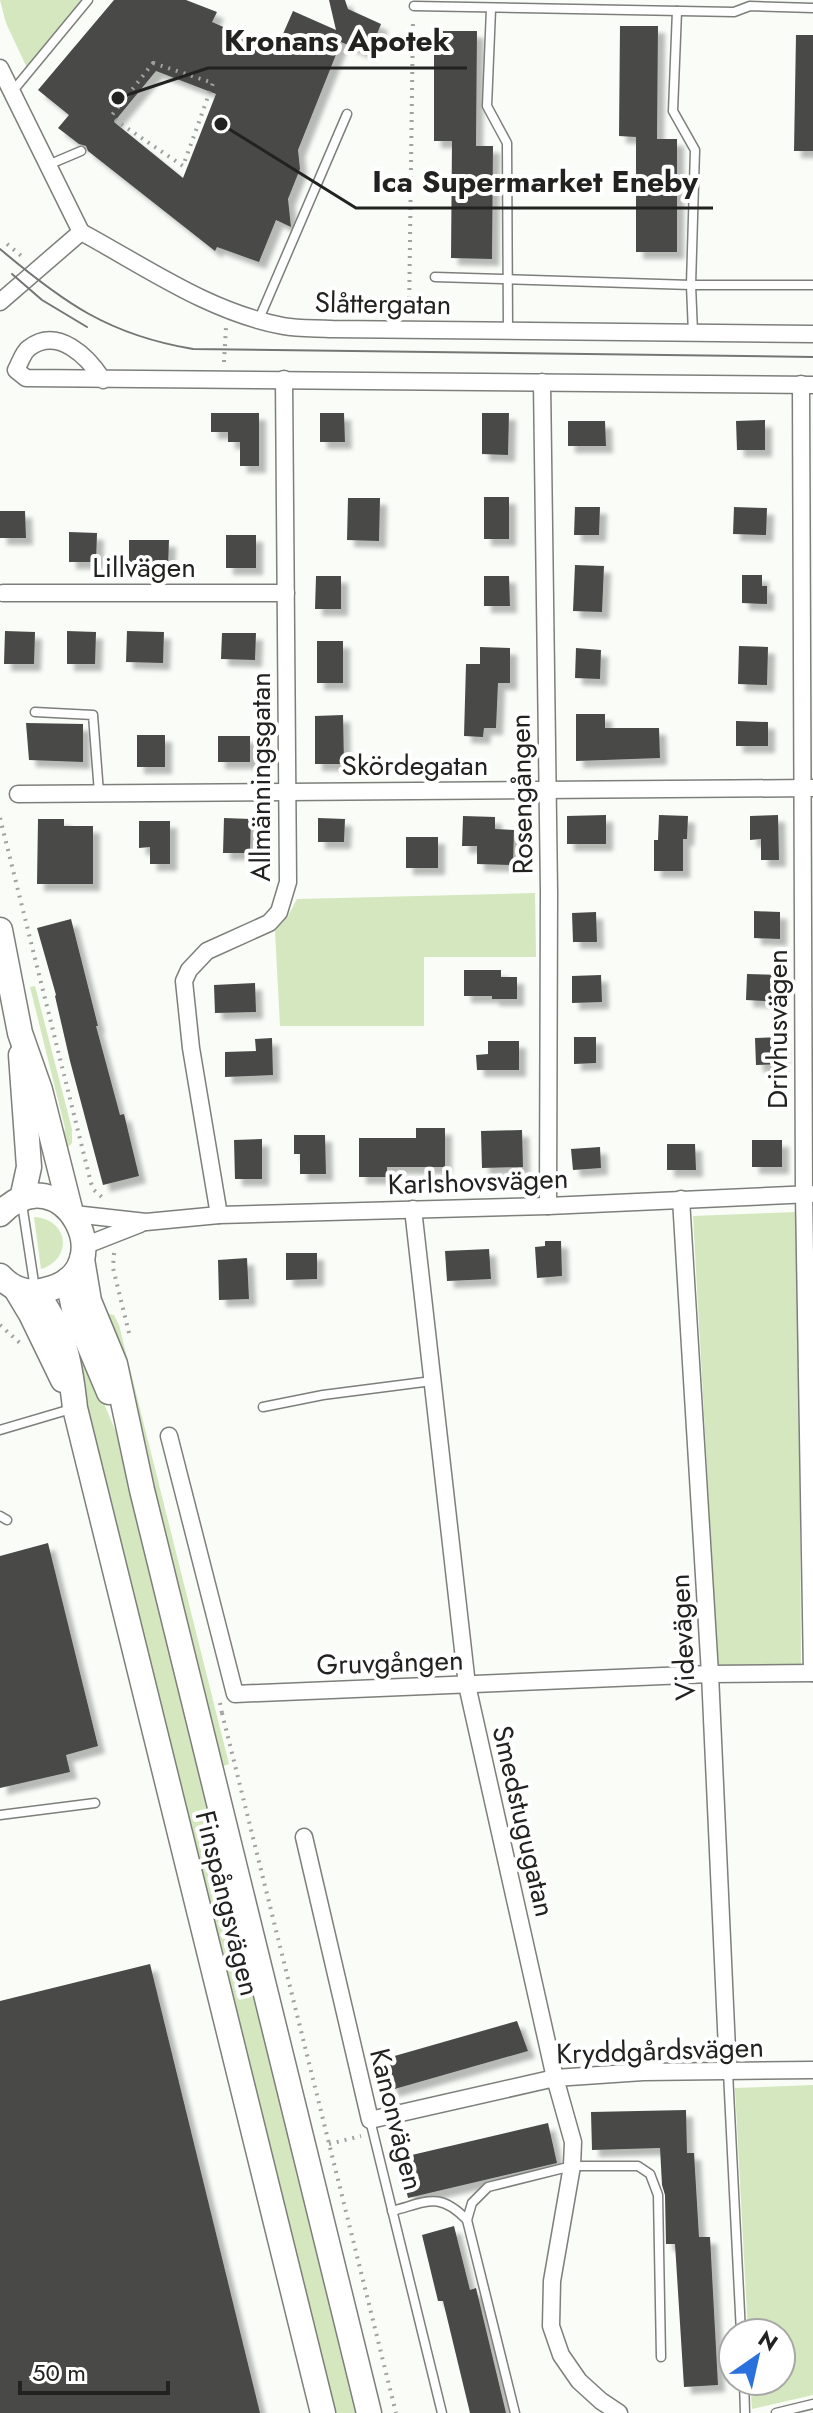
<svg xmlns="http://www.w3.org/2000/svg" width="813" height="2413" viewBox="0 0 813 2413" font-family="Jost,sans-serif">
<defs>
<filter id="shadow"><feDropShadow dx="7" dy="7" stdDeviation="2" flood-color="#0004"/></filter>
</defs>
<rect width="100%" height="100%" fill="#f9fcf7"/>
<g fill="#d4e7be">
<path d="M0,0h88l-59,72 -23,-49z"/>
<path d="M535,893l1,64h-112v69h-144l-5,-95 13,-15 9,-17z"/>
<path d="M35,986l37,143v14l-4,4 -6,-5 3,-14 -35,-141z"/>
<path d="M798,1212l3,453 -83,1 -25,-450z"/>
<path d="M34,1217c34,2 40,41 7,52z"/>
<path d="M108,1314l6,1 5,10 110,439 -6,2 -95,-385 -23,-65z"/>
<path d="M73,1329l45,108 240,976h-24l-259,-1049z"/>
<path d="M813,2085v310l-61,14 -2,-28h31v-48h-33l-13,-245z"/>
</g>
<g fill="#484a46" fill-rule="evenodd" filter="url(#shadow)">
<path d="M114,0h72l31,12 -5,10 64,28 17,-39 43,19 -7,-30h16l3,9 33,15 -12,30 -28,-12 -43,108 2,19 -12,30 3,28 -15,-7 -17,42 -42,-15 -2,4 -127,-100 -2,-5 -7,-2 -21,-16 11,-13 -31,-25zM156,71l60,23 -33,84 -69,-56z"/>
<path d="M620,26h38l-1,113h20v113h-41v-115l-17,-1z"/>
<path d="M434,31h43l-1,115h17l-1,113 -41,-1 1,-117h-18z"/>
<path d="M796,35h17v116h-19z"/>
<path d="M211,413h48v53h-19v-24h-12v-10h-17z"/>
<path d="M320,413h24l1,29h-25z"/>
<path d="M482,413h27l-1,42 -26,-1z"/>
<path d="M765,420v30h-28l-1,-29z"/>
<path d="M568,421h37l1,25h-38z"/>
<rect x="484" y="497" width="25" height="42"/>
<path d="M348,498h32l-1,43 -32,-1z"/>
<path d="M575,507h25l-1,28h-25z"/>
<path d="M734,507l33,1 -1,27 -33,-1z"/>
<path d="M0,511h25l1,27h-26z"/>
<path d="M69,532l28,1 -1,29h-27z"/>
<rect x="226" y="535" width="30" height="33"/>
<path d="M129,540h40l-1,28 -39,-1z"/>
<path d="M575,565l29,1 -2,46 -29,-1z"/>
<path d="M742,575h20v11h5v18l-25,-1z"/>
<path d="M316,576h25v33h-26z"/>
<path d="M484,576h25l1,30h-26z"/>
<path d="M5,631l30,1 -1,32h-30z"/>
<path d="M67,631l29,1 -1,32h-28z"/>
<path d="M127,631l37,1 -1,31 -37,-1z"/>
<path d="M222,633h34l-1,27 -34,-1z"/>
<rect x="317" y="641" width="26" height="42"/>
<path d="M739,646l29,1 -1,38 -29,-1z"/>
<path d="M480,647l30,1v35h-12l-2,45h-12l-1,9 -19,-1 2,-72h14z"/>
<path d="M576,648l25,2 -1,29 -25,-1z"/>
<path d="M576,714h29v14h54l1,30 -84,3z"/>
<path d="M343,715l1,49h-29v-48z"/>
<path d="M736,721l32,1v24h-32z"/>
<path d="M26,723l57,1v38l-54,-2z"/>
<rect x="137" y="735" width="28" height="32"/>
<rect x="218" y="736" width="32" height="26"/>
<path d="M606,815v29h-39v-28z"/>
<path d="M659,815l29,1 -1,23h-4v32h-29v-31h4z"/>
<path d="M778,815l1,45h-18v-21l-11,1v-24z"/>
<path d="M463,816l32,1v12l19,1 -1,35 -36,-1v-18h-15z"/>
<path d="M224,818l27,1 -1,34h-27z"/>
<path d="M318,818l27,1 -1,23h-26z"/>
<path d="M38,819h26v7h29v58h-56z"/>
<path d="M139,821h31v43h-20v-17l-11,1z"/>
<rect x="406" y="837" width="32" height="31"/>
<path d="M754,911l26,1v27l-26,-1z"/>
<path d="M596,912l1,30h-24l-1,-29z"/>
<path d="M71,919l27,107h-2l24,89 4,-1 15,62 -36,9 -33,-124 -15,-65 1,-1 -19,-67z"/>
<path d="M464,970h37v7h16v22h-25v-3h-28z"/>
<path d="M747,974l34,1 -1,27 -34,-2z"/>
<path d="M601,975l1,27 -30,1v-27z"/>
<path d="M255,983l1,29 -41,1 -1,-28z"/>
<path d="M574,1037h22v26l-22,1z"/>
<path d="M782,1037v27l-26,1 -1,-27z"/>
<path d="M272,1038l1,37 -48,2v-25l31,-1 -1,-12z"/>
<path d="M488,1041h31v29h-42l-1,-15 12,-1z"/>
<path d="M416,1128h29v39h-58v10h-28v-39h57z"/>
<path d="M522,1130l1,37 -41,1 -1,-37z"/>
<path d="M294,1135h31l1,39h-26v-20h-6z"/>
<path d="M262,1139v40h-27l-1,-39z"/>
<rect x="752" y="1140" width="30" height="27"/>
<path d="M667,1144h28l1,26h-29z"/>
<path d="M600,1147l1,21 -28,2 -2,-21z"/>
<path d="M545,1241h16l1,35 -25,2 -2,-31 10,-1z"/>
<path d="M489,1249l2,30 -44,2 -2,-30z"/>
<path d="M286,1253h31v26l-31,1z"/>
<path d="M247,1258l2,41 -30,1 -1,-40z"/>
<path d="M48,1543l50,203 -32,9 4,17 -70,16v-232z"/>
<path d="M150,1964l110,449h-260v-412z"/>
<path d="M517,2021l11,30 -137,39 -7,-31z"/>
<path d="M686,2110l1,43h7l5,84h11l8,148 -34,2 -9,-143h-9l-1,-49 -3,-10 -2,-37 -68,2 -1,-38z"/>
<path d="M548,2123l9,40 -149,35 -9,-40z"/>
<path d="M454,2226l16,64 6,-2 30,125h-36l-27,-112h-5l-16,-66z"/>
</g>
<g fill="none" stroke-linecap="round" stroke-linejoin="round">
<g stroke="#7d7f7b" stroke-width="11">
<g id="lane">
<path d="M414,6l320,6 16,-6 63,2"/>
<path d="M491,9l-4,97 20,37 1,188"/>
<path d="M677,11l-4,100 22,39 -4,135 2,48"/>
<path d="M12,92l76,-92"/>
<path d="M48,165l33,-14"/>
<path d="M435,277l256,8h122"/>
<path d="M259,319l88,-205"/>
<path d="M35,712l58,3 6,78"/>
<path d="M22,1204l13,85"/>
<path d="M263,1407l60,-12 109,-14"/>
<path d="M0,1430l71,-21"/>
<path d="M0,1516l7,4"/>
<path d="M0,1815l95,-12"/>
<path d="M728,2072l13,261"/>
<path d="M370,2120l72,293"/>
<path d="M392,2211c35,-9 47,-20 75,9"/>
<path d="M744,2381l1,32"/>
<path d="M515,2413l-48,-193 5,-17 16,-16 84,-21h66l12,8 8,21 3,162"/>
<path d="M776,2413l37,-9"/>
</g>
</g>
<g stroke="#7d7f7b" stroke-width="19">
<g id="street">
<path d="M0,68l81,164"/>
<path d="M0,302l81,-70c65,35 128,80 202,94 16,3 33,2 49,3l481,5"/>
<path d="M103,380c-15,-23 -45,-54 -74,-32 -6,4 -9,15 -13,22l10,8 787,7"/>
<path d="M542,382l7,510 -1,314"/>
<path d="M801,384l3,810 8,479"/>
<path d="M3,593h283"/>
<path d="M18,794l795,-6"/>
<path d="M681,1199l29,475 18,398"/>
<path d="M413,1209l54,476 88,393 18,64 -1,24 -20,115 -1,45 10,29 18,26 22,20 18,12"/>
<path d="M74,1214l72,8 73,-7 329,-9 263,-12"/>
<path d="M219,1215l-28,-167 -7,-67 5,-11 18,-19 62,-28 10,-11 9,-30 -4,-503"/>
<path d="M84,1246l56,-22"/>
<path d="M169,1436l66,258 475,-20 103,-1"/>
<path d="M304,1837l66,283 185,-42 88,-6 170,-2"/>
</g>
</g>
<g stroke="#7d7f7b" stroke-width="27">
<g id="secondary">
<path d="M0,930l20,103 20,57 30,119"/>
<path d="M21,1055l8,112 -7,32"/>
<path d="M0,1214c62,-64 127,58 45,76 -18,5 -33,-1 -45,-14"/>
<path d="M82,1259l7,42 26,63 27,126 227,923"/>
<path d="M68,1280l6,29 35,83"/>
<path d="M16,1289l15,25 32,66"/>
<path d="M35,1292c30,38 35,70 40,116l248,1005"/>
</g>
</g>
<g stroke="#9fa29e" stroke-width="4" stroke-dasharray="2 6" stroke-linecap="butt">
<path d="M153,63l60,20 -30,83 -65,-44 -6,-7z"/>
<path d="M7,244l18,15"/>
<path d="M409,314l4,-296"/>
<path d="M224,362l2,-35"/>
<path d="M0,818l91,365 3,7 10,9"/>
<path d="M114,1253l-1,15 17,69"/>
<path d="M0,1325l21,19"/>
<path d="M220,1703l2,10"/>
<path d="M222,1713l174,700"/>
<path d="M329,2144l32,-8"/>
</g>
<use href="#lane" stroke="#fff" stroke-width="8"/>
<use href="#street" stroke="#fff" stroke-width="16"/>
<use href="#secondary" stroke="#fff" stroke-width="24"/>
<g stroke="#757673" stroke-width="2">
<path d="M0,249c64,54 109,86 193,100l620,8"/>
<path d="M12,274l30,26 45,27"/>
</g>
</g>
<g text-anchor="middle" stroke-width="8" stroke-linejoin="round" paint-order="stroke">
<g font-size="28" fill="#222321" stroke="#fff">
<text transform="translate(383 303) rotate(1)" y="10">Slåttergatan</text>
<text x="144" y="577">Lillvägen</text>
<text x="415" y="775">Skördegatan</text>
<text transform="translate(260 777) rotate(-90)" y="10">Allmänningsgatan</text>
<text transform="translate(521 794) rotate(-91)" y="10">Rosengången</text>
<text transform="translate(777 1029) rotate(-90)" y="10">Drivhusvägen</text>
<text transform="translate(478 1181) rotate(-2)" y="10">Karlshovsvägen</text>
<text transform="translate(682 1637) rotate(-93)" y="10">Videvägen</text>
<text transform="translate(390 1662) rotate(-2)" y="10">Gruvgången</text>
<text transform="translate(524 1821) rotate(77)" y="10">Smedstugugatan</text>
<text transform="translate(228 1903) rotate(76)" y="10">Finspångsvägen</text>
<text transform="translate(660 2050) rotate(-2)" y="10">Kryddgårdsvägen</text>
<text transform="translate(397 2119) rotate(76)" y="10">Kanonvägen</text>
</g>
</g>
<path fill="none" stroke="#222321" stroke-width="3" d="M118 98L208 68H467M221 124L356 208H713"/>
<g fill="#222321" stroke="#fff" stroke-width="3">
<circle cx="118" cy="98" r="8"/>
<circle cx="221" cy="124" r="8"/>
</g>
<g font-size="30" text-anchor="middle" font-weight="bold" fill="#222321" stroke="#fff" stroke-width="8" stroke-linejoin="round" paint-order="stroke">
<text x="337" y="51">Kronans Apotek</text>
<text x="535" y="192">Ica Supermarket Eneby</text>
</g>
<g transform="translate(757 2357) rotate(34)"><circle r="38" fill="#ffffff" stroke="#a7a7a6" stroke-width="2"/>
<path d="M0-6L14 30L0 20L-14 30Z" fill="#2b71dd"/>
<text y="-12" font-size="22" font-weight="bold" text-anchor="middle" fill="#222321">N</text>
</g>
<path d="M20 2381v12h148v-12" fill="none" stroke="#222321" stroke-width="4"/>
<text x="32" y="2381" font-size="24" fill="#222321" stroke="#ffffff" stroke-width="6" paint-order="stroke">50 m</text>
</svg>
